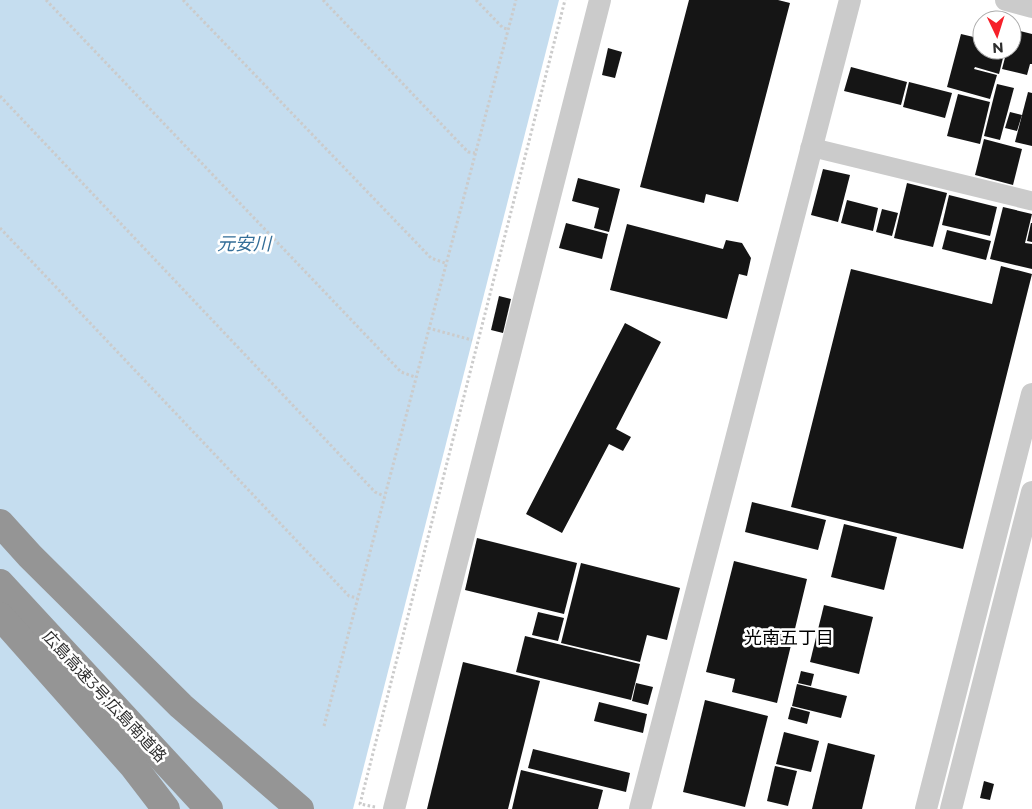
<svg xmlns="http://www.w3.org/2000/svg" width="1032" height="809" viewBox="0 0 1032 809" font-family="Montserrat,'Noto Sans JP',sans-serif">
<rect width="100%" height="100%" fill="#fff"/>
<path fill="#c5ddef" d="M0,0h559l-206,809h-353z"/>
<g fill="#151515">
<path d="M689,0h89l12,3 -52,199 -32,-8 -2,9 -64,-16z"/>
<path d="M1012,29l20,5v30h-2l-3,11 -25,-6 5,-19h5z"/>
<path d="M961,34l21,5v11h23l-6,24 -24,-7 -1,2 23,6 -7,24 -43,-12z"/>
<path d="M608,48l14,4 -7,26 -13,-3z"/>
<path d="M851,67l56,15 -6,23 -57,-14z"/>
<path d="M909,82l43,11 -7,25 -42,-11z"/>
<path d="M997,84l17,4 -14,52 -16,-4z"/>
<path d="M1028,92l4,1v53l-17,-4z"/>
<path d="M958,94l32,8 -10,42 -33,-8z"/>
<path d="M1010,112l12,3 -5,16 -12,-3z"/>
<path d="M984,139l38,10 -9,36 -38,-10z"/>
<path d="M823,169l27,6 -12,47 -27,-7z"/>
<path d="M578,178l42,11 -11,43 -15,-4 5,-20 -27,-7z"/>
<path d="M907,183l40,10 -14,54 -39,-9z"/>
<path d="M949,195l48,12 -7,29 -48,-11z"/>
<path d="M847,200l31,8 -5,23 -32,-8z"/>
<path d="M1003,207l29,7 -7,29 7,1v25l-42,-10z"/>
<path d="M882,209l16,4 -6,23 -16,-4z"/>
<path d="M566,223l42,11 -6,25 -43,-11z"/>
<path d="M1031,223h1v19l-5,-1z"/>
<path d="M627,224l96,25 3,-9 16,3 9,15 -4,18 -8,-2 -12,45 -117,-29z"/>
<path d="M947,230l44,11 -5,19 -44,-11z"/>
<path d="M1001,266l31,8 -69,275 -172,-42 60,-238 141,35z"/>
<path d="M499,296l12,3 -8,34 -12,-3z"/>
<path d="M625,323l36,19 -45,87 15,8 -8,14 -14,-7 -47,89 -36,-19z"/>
<path d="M752,502l74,18 -8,30 -73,-18z"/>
<path d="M844,524l53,13 -13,53 -53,-13z"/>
<path d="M477,538l100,25 -13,51 -99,-24z"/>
<path d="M734,561l73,18 -30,124 -45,-11 3,-13 -29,-7z"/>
<path d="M581,563l99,25 -13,52 -20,-5 -7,27 -79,-19z"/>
<path d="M824,605l49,12 -14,57 -49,-12z"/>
<path d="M538,612l26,6 -6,23 -26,-6z"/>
<path d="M525,636l115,28 -9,36 -115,-28z"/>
<path d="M463,662l77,19 -32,128h-81z"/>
<path d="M801,671l13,3 -3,12 -13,-3z"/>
<path d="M636,683l17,4 -5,18 -16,-4z"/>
<path d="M797,684l50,12 -6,22 -49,-12z"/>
<path d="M705,700l63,16 -23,91 -62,-15z"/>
<path d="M599,702l48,12 -4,19 -49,-12z"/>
<path d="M791,707l19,5 -3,12 -19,-5z"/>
<path d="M784,732l35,9 -8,31 -35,-8z"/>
<path d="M828,743l47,12 -13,54h-50z"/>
<path d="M533,749l97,24 -4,19 -98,-24z"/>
<path d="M775,766l22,5 -9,35 -21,-5z"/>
<path d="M521,770l82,20 -5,19h-86z"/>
<path d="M984,781l10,3 -4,16 -10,-2z"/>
</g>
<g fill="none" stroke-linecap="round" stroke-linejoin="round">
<g stroke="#cbcbcb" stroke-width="3" stroke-dasharray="2.5 2.5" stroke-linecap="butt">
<path d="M46,0l355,372 14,5"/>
<path d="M183,0l248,258 14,5"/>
<path d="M323,0l145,152 7,1"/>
<path d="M476,0l27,28 5,1"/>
<path d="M0,96l375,396 9,4"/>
<path d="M0,228l349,368 8,2"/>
<path d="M428,328l44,12"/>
<path d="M324,726l192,-726"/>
<path d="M375,807l-15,-3 205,-804"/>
</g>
<path stroke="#cbcbcb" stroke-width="19" d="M810,147l222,54"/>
<g stroke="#cbcbcb" stroke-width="22">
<path d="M1006,0l26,7"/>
<path d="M394,809l206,-809"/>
<path d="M640,809l210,-809"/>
<path d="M926,809l106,-415"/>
<path d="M951,809l81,-317"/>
</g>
<g stroke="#959595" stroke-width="28">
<path d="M0,523l30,33 151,150 119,103"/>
<path d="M0,583l209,226"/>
<path d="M0,616l133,150 33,43"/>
</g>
</g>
<g text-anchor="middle" stroke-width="5" stroke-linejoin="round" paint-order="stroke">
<g font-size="16" fill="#2e2e2e" stroke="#fff">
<text transform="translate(105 696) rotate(47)" y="6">広島高速3号;広島南道路</text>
</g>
<g font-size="18" font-style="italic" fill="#346e98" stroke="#fff">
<text x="244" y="250">元安川</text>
</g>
<g font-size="18" fill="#000" stroke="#fff">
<text x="789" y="644">光南五丁目</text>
</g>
</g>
<g transform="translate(997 35) rotate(176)"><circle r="24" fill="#ffffff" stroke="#ababab"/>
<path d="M0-4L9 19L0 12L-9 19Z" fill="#f62029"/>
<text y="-8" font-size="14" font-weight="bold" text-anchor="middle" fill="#2e2e2e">N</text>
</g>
</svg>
